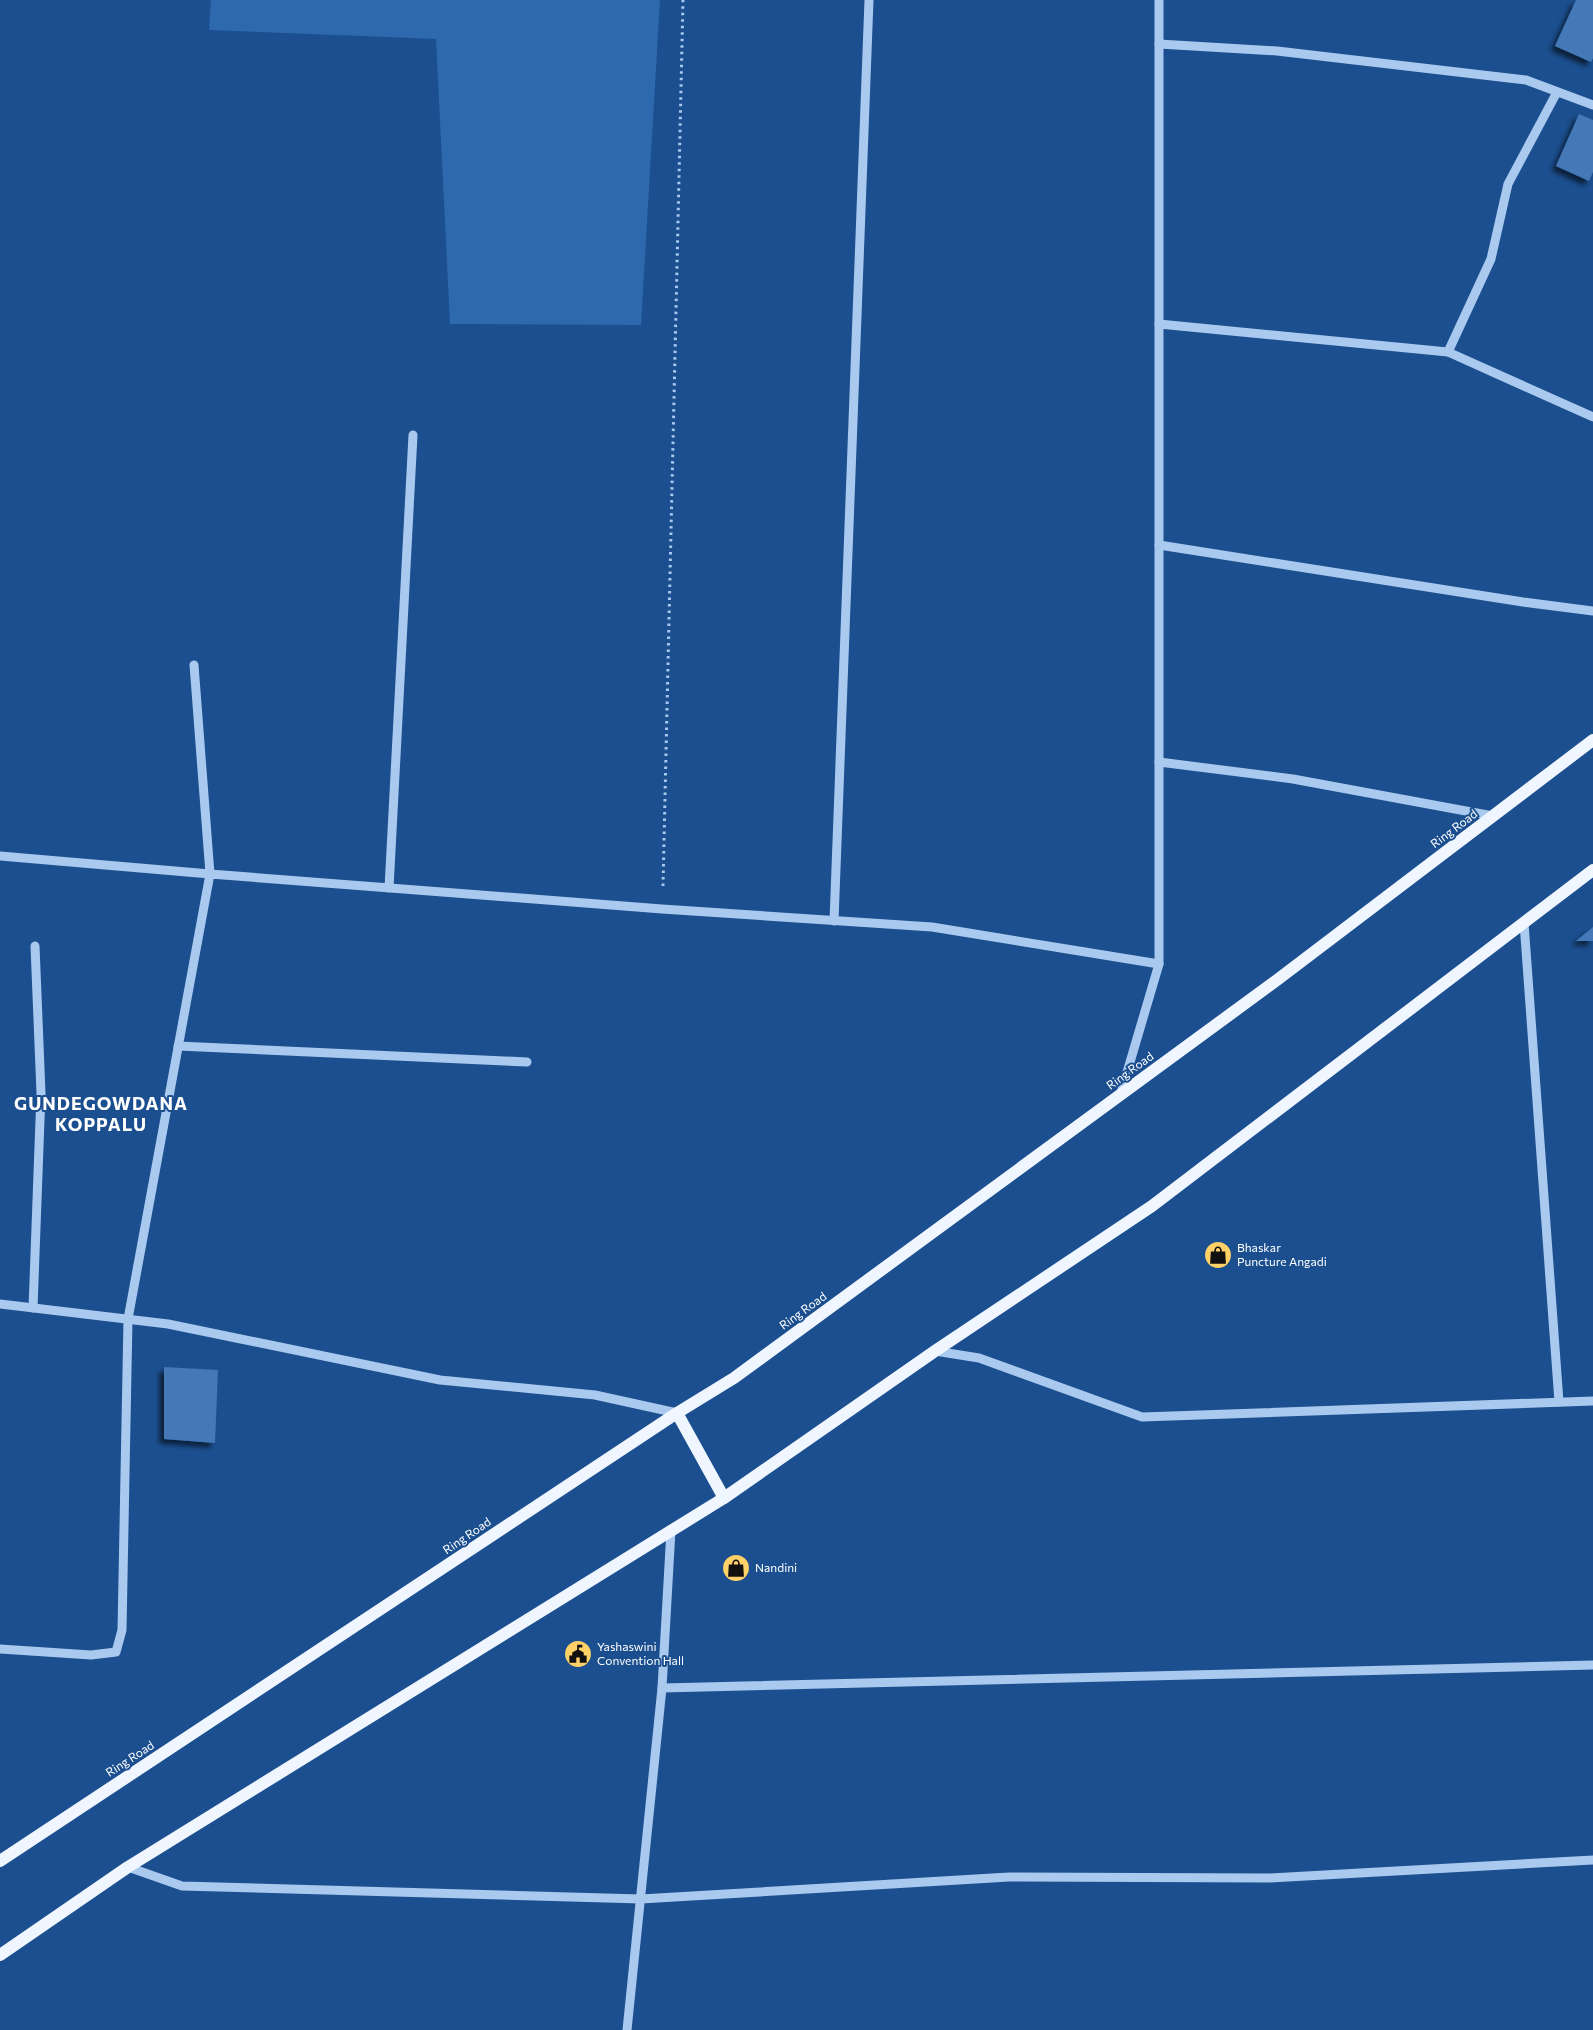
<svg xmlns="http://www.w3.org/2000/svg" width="1593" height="2030" viewBox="0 0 1593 2030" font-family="Commissioner,sans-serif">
<defs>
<filter id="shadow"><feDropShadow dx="-4.5" dy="4.5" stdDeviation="2.5" flood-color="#0009"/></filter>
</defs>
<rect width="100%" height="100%" fill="#1b4f8f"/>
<path fill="#2e69ad" d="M211,0h449l-19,325 -191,-1 -14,-285 -227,-9z"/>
<g fill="#4478b7" filter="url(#shadow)">
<path d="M1576,0h17v58l-2,4 -36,-16z"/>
<path d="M1579,114l14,6v52l-4,9 -33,-15z"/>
<path d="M1593,927v14h-17z"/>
<path d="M164,1367l54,3 -3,73 -51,-4z"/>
</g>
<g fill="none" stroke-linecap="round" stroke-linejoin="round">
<path stroke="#a9c9ee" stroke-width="3" stroke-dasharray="2.5 4" stroke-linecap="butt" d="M663,886l20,-886"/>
<g stroke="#a9c9ee" stroke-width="9">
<path d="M1159,44l118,7 249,29 67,25"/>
<path d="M1159,324l289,28 145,65"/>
<path d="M1448,352l43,-93 17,-75 49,-92"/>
<path d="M1159,545l364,57 70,9"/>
<path d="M1159,762l134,17 200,37"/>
<path d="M0,856l210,18 -16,-209"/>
<path d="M389,888l24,-453"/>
<path d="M834,921l35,-921"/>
<path d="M1524,923l35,479"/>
<path d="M178,1046l349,16"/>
<path d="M1120,1096l39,-132v-964"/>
<path d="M0,1304l168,20 272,56 155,15 82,18"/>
<path d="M33,1308l8,-215 -6,-147"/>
<path d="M935,1351l44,7 163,59 451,-16"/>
<path d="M0,1649l91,6 25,-3 6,-22 6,-311 82,-445 452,35 270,18 227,37"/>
<path d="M662,1688l931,-23"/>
<path d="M128,1867l54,19 459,13 368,-22 261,1 323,-18"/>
<path d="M627,2030l35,-342 9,-158"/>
</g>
<g stroke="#f0f6ff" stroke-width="12">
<path d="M677,1413l47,85"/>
<path d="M0,1861l677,-448 57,-35 543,-398 316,-240"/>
<path d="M0,1955l128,-88 596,-369 211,-147 217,-145 441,-336"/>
</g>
</g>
<defs>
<g id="shop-disc" transform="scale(1.4375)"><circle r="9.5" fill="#ffd166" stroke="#1b4f8f"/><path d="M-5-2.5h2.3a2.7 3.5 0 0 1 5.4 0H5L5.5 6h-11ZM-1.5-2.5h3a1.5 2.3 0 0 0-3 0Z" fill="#111"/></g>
<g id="civic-disc" transform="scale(1.4375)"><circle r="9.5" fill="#ffd166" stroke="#1b4f8f"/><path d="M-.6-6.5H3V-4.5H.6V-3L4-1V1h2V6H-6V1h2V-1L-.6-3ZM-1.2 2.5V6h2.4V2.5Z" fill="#111"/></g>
</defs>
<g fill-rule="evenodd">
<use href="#shop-disc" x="1218" y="1255"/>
<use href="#shop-disc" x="736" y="1568"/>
<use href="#civic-disc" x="578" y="1654"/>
</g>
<g text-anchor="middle" stroke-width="4" stroke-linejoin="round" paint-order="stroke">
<g font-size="12" fill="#fff" stroke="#1b4f8f">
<text transform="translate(1454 829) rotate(-37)" y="4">Ring Road</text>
<text transform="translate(1130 1071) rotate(-36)" y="4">Ring Road</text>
<text transform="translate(803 1311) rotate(-36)" y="4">Ring Road</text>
<text transform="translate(467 1536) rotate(-34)" y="4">Ring Road</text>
<text transform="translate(130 1759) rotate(-33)" y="4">Ring Road</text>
</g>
<g font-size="12" fill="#fff" stroke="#1b4f8f" text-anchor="start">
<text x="1237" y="1252">Bhaskar<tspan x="1237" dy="14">Puncture Angadi</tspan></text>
<text x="755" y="1572">Nandini</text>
<text x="597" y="1651">Yashaswini<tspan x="597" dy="14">Convention Hall</tspan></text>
</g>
<g font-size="18" font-weight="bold" letter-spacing="1" fill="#fff" stroke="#1b4f8f">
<text x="101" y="1110">GUNDEGOWDANA<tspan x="101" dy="21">KOPPALU</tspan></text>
</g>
</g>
</svg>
